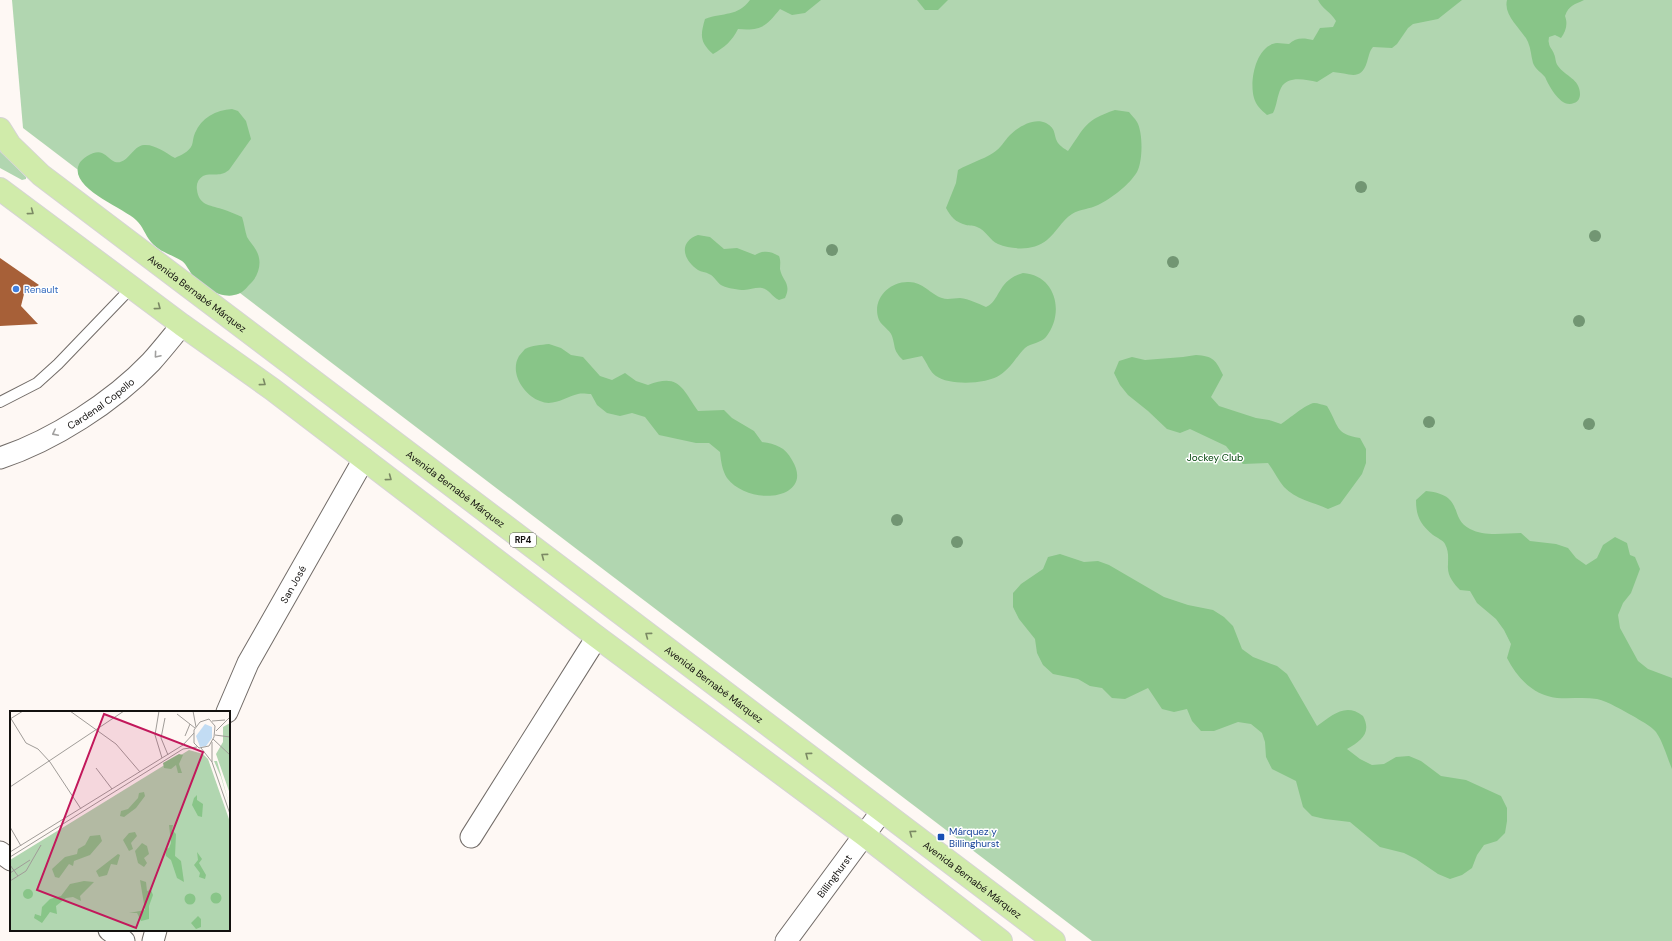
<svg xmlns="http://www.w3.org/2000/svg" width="1672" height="941" viewBox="0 0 1672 941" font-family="'DM Sans',sans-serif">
<rect width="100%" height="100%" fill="#fef8f4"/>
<g fill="#b1d6b0">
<path d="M12,0h1660v941h-580l-1069,-813z"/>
<path d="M0,149l5,7 21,21v2l-4,1 -22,-12z"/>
</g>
<g fill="#88c588">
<path d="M750,0h71l-16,13 -13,2 -12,-6c-14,17 -18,22 -42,20 -6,12 -13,18 -25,25 -13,-12 -13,-18 -8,-35 19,-7 32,-2 45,-19z"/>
<path d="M917,0h31l-10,10h-13z"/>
<path d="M1318,0h144l-24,19 -25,5 -5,4 -11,16 -5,4 -19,-1c-4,5 -4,9 -6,15 -6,20 -18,11 -34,10l-16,10c-11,-2 -29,-7 -36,6 -4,8 -4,17 -8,25l-6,2c-6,-5 -11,-10 -13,-17 -5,-17 2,-53 23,-55 4,0 8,1 12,1 7,-7 15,-6 24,-4l7,-12 13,-1 3,-6c-5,-9 -14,-12 -18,-21z"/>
<path d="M1507,0h77c-10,5 -15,5 -19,16 3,8 1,15 -4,22l-6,-3 -6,2c0,2 -1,4 0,6 0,4 4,7 5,11 2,4 1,8 4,12 7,10 22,13 22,28 0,4 -2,8 -6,9 -13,6 -25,-17 -29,-26 -4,-5 -10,-8 -12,-14 -2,-7 -2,-14 -5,-21 -6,-13 -25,-26 -21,-42z"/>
<path d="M232,109l6,2 8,10 5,18 -22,31c-10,8 -18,2 -26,6 -5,3 -7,8 -6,14 2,15 12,15 25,19 7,2 13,5 20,8 2,6 3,14 5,20 3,5 6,8 9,13 7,12 3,26 -7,35 -4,5 -8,9 -15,10 -11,4 -35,-9 -41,-19 -4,-5 -6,-11 -11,-15 -11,-7 -21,-8 -31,-19 -6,-7 -8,-16 -15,-22 -12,-12 -68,-32 -57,-56 4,-7 16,-14 23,-11 5,2 8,7 13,9 13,3 17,-16 29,-17 11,-1 22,8 31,13 6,-3 14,-6 17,-13 1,-3 1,-8 3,-12 6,-15 21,-23 37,-24z"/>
<path d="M1115,110l14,2c2,3 6,6 8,10 6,10 6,39 0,50 -7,12 -26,27 -39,33 -8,4 -18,4 -26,9 -11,7 -15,18 -25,26 -13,11 -34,10 -49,4 -8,-3 -12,-14 -21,-17 -3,-2 -8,-1 -11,-2 -11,-3 -15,-8 -20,-17l10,-25 2,-13c12,-7 24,-10 35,-17 8,-5 11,-12 17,-18 8,-8 24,-18 36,-12 11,6 7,12 12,20 2,3 7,6 10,8 17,-24 17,-31 47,-41z"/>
<path d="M698,235l12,2 14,12 13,-1 18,7c9,-5 15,-4 24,1 2,5 1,8 1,13 2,12 12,14 5,29l-6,2c-7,-3 -10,-11 -17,-12 -6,-1 -12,2 -18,2 -5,0 -17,-2 -21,-4 -6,-2 -8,-10 -14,-12 -3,-2 -8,-2 -11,-4 -15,-10 -20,-28 0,-35z"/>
<path d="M1023,273c33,2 42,40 23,64 -5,6 -15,6 -21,11 -9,9 -14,20 -25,27 -13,9 -50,11 -64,1 -6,-4 -9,-13 -14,-20l-19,4c-10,-10 -7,-11 -11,-24 -2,-6 -10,-10 -13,-16 -8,-20 10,-39 30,-38 14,0 21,12 33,16 5,2 12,0 18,0 9,1 17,5 26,9 15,-7 11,-27 37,-34z"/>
<path d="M549,344l12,4 10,7 12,2 17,19 12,4 13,-7 11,8 12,4c31,-12 34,3 50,26l26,-1 8,8 22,13 8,11c14,2 23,5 30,18 24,39 -42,48 -65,18 -5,-8 -6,-17 -7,-26l-11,-9h-13l-37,-8 -14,-18 -13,-4 -12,3 -13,-3 -10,-8 -6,-11c-4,0 -9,-1 -13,0 -12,3 -25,13 -38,7 -16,-6 -31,-28 -21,-45 2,-2 4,-5 6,-7 7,-4 16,-4 24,-5z"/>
<path d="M1196,355c17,1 20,5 27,20l-12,22 8,9 37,12 13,2 12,4c8,-5 25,-20 33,-21 4,0 9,2 13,3 12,19 7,28 33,32l6,11v14l-4,11 -22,30 -12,5c-15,-7 -33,-10 -44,-22 -6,-7 -10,-16 -16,-24l-25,1 -9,-8 -8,-10 -36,-17 -10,4 -13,-4 -19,-18 -20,-16 -8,-10 -6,-12 5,-12 13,-4 13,3 38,-3z"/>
<path d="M1426,491c40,4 22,27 44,38 15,8 35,4 51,4l9,8 26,3 12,4 8,10 10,7 11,-7 6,-13 12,-8 12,6 3,12 5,2 5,12 -9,24 -8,10 -5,12 2,13 18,33 10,8 24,9v91c-5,-12 -9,-27 -16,-37 -6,-7 -15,-11 -23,-16 -11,-6 -24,-14 -36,-17 -13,-2 -26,0 -40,-1 -23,-2 -40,-20 -50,-40l4,-14 -7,-14 -8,-11 -19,-16 -7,-12 -10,-1c-7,-7 -13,-15 -12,-25 0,-8 1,-13 -3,-21 -2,-4 -8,-6 -12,-9 -13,-11 -17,-19 -17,-35z"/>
<path d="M1060,554l24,8 14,-1 11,4 55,32 24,8 25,5 11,7 9,9 9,23 11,8 24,9 10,8 30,52c15,-10 28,-24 46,-10 9,17 -2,25 -16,33l13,10 12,6 12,-1 12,-7 13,-1 12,5 20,15 25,4 35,16 6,12v13l-2,12 -8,8 -13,4 -7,10 -5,13 -10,7 -12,4 -12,-5 -22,-15 -12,-6 -24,-6 -30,-25 -25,-3 -13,-3 -9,-9 -7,-26 -24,-12 -6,-12 -1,-15 -3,-9 -11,-9 -13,-2 -24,9h-13l-9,-10 -5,-12 -13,3 -12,-3 -14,-21 -23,11 -13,-1 -10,-10 -12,-2 -12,-7 -25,-5 -10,-9 -6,-12 -2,-14 -16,-20 -6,-12v-14l8,-9 22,-15 5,-12z"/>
</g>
<path fill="#a76038" d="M0,258l39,27 -15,9 -3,12 17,18 -38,2z"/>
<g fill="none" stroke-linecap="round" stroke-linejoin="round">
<g stroke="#726c68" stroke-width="12">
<path id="lane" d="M0,402l37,-19 21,-19 74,-77"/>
</g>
<g stroke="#726c68" stroke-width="23">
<g id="street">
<path id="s1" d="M0,458c52,-17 113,-56 151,-96 11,-12 21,-25 31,-37"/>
<path id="s2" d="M227,712l21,-49 116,-204"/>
<path d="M471,837l126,-200"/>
<path d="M0,852l11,8"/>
<path d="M109,930l15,11"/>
<path d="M153,941l3,-11"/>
<path id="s3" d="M786,941l96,-130"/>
</g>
</g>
<g stroke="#d5d4d4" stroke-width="24">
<g id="primary">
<path id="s4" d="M0,129l10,16 31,30 1013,766"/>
<path d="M0,189l182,136 90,64 325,248 267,198 137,106"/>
</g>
</g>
<use href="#lane" stroke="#fff" stroke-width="10"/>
<use href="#street" stroke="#fff" stroke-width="21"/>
<use href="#primary" stroke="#d0ebaa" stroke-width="22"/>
</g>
<g fill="#729673">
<circle cx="1361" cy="187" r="6"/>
<circle cx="1595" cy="236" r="6"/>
<circle cx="832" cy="250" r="6"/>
<circle cx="1173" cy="262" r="6"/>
<circle cx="1579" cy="321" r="6"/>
<circle cx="1429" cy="422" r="6"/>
<circle cx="1589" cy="424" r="6"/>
<circle cx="897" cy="520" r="6"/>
<circle cx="957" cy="542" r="6"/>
</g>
<defs><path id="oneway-chevron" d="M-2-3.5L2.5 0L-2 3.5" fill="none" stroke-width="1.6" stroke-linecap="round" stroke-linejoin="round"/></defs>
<g stroke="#7b8964">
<use href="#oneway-chevron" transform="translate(31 212) rotate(37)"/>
<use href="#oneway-chevron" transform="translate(158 307) rotate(37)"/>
<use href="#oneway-chevron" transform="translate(263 383) rotate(36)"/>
<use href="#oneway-chevron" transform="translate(389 478) rotate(37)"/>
<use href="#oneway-chevron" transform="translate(544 556) rotate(-143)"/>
<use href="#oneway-chevron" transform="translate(648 635) rotate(-143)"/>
<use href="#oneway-chevron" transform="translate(808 755) rotate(-143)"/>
<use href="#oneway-chevron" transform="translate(912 833) rotate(-143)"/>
</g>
<g stroke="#a1a09f">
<use href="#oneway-chevron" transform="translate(157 355) rotate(130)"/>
<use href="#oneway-chevron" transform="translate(55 433) rotate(153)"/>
</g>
<circle fill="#3f7fe0" stroke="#fff" stroke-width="1.5" cx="16" cy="289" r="4"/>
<rect fill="#1a4fb4" stroke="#fff" stroke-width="1.5" x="937" y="833" width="8" height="8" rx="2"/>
<g text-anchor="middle" stroke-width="3" stroke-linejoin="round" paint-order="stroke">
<rect fill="#fff" stroke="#5a5857" stroke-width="1" x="510" y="533" width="26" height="14" rx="3"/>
<g font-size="9" font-weight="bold" fill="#13110f">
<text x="523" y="543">RP4</text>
</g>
<g font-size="10" fill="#366cbe" stroke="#fff" text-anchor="start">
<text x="24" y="293">Renault</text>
</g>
<g font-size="10" fill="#13110f" stroke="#fff">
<text dy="4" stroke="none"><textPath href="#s4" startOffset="258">Avenida Bernabé Márquez</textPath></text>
<text dy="4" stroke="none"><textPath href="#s1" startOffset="115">Cardenal Copello</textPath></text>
<text dy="4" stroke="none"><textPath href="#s4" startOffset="582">Avenida Bernabé Márquez</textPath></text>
<text dy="4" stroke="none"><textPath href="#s2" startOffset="144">San José</textPath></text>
<text dy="4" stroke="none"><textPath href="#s4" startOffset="906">Avenida Bernabé Márquez</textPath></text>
<text dy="4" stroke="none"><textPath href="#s3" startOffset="81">Billinghurst</textPath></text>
<text dy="4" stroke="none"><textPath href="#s4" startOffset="1230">Avenida Bernabé Márquez</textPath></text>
</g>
<g font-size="10" fill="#004509" stroke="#fff">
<text x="1215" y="461">Jockey Club</text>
</g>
<g font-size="10" fill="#164399" stroke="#fff" text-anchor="start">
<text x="949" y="835">Márquez y<tspan x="949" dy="12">Billinghurst</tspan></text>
</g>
</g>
<g transform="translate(10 711)">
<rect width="220" height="220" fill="#fef8f4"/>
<path d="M220,12v71l-14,-40 7,-12v-15zM179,39l14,4 5,5 22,63v109h-220v-71zM204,50h3l13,46 -9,-30z" fill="#b1d6b0"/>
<path d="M169,43l4,1 -4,9 3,9h-4l-2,-8 -5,4 -7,-1 -1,-5zM134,81l1,4 -9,12 -12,9 -4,-1 1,-5 7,-2 10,-11 1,-5zM187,84v5l6,4 -1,13 -4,-1 -6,-11 2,-7zM159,114h4l-1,5 4,4 -1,22 6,5 3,21 -7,-4 -6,-18 -5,-4 -1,-7 4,-1 2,-5zM125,121l2,4 -6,7 2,6 -4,2 -6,-11 6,-7zM90,124l2,6 -12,14 -16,6 -1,5 -4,-2 -10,14 -4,-1 -3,-8 13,-12 12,-3 1,-5 7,-4 5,-9zM132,132l5,3 2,8 -5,4 3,5 -3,4 -6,-4 -3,-12zM187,141l5,7 -3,4 7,12 -1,4 -6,-2 1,-4 -6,-8 4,-5zM108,143l2,1 -3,10 -6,-1 -4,11 -8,2 -3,-6zM130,169l6,2 1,9 4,-1 2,5 -4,11v13l-8,2 -4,-8h-8l16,-3zM74,170l10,1 -14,14 1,5 -8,-4 -7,1 -10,8 1,8 -7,-2 -8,11 -8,-5 1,-4 6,2 1,-9 8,-8 11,-3 9,-12zM13 183a5 5 0 1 1 10 0a5 5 0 1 1-10 0ZM200.5 187a5.5 5.5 0 1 1 11 0a5.5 5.5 0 1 1-11 0ZM174.5 188a5.5 5.5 0 1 1 11 0a5.5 5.5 0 1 1-11 0ZM188,205l3,3v8l-5,2 -5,-6z" fill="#88c588"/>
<path d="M195,13l7,3v11l-6,8 -6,1 -4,-11z" fill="#c2dcf3"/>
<path fill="none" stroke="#a09c98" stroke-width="1" d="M60,0l46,33 24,28M149,0l-4,24 7,23M183,0l3,16M167,3l18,14M0,6l16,26 12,6 12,13 31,47M155,7l-4,20 7,17M0,8l13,-8M199,8l6,7 -1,11 -5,9 -10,2 -5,-5v-13l6,-8zM202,10l13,-1M206,20l14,-14M205,24l15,2M175,25l5,-12M203,28l17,16M191,37l11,14 18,52M202,51v-20M86,57l16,21M0,76l114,-76M0,116l11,19M0,141l173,-107 11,-12M0,146l173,-108 14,-2M0,154l8,11M0,162l20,-13M0,170l16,-10 15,-26"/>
<path fill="#c2185b" fill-opacity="0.15" stroke="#c2185b" stroke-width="2" d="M94,3l99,38 -67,176 -99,-38z"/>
<rect width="220" height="220" fill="none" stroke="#13110f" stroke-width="2"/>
</g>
</svg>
